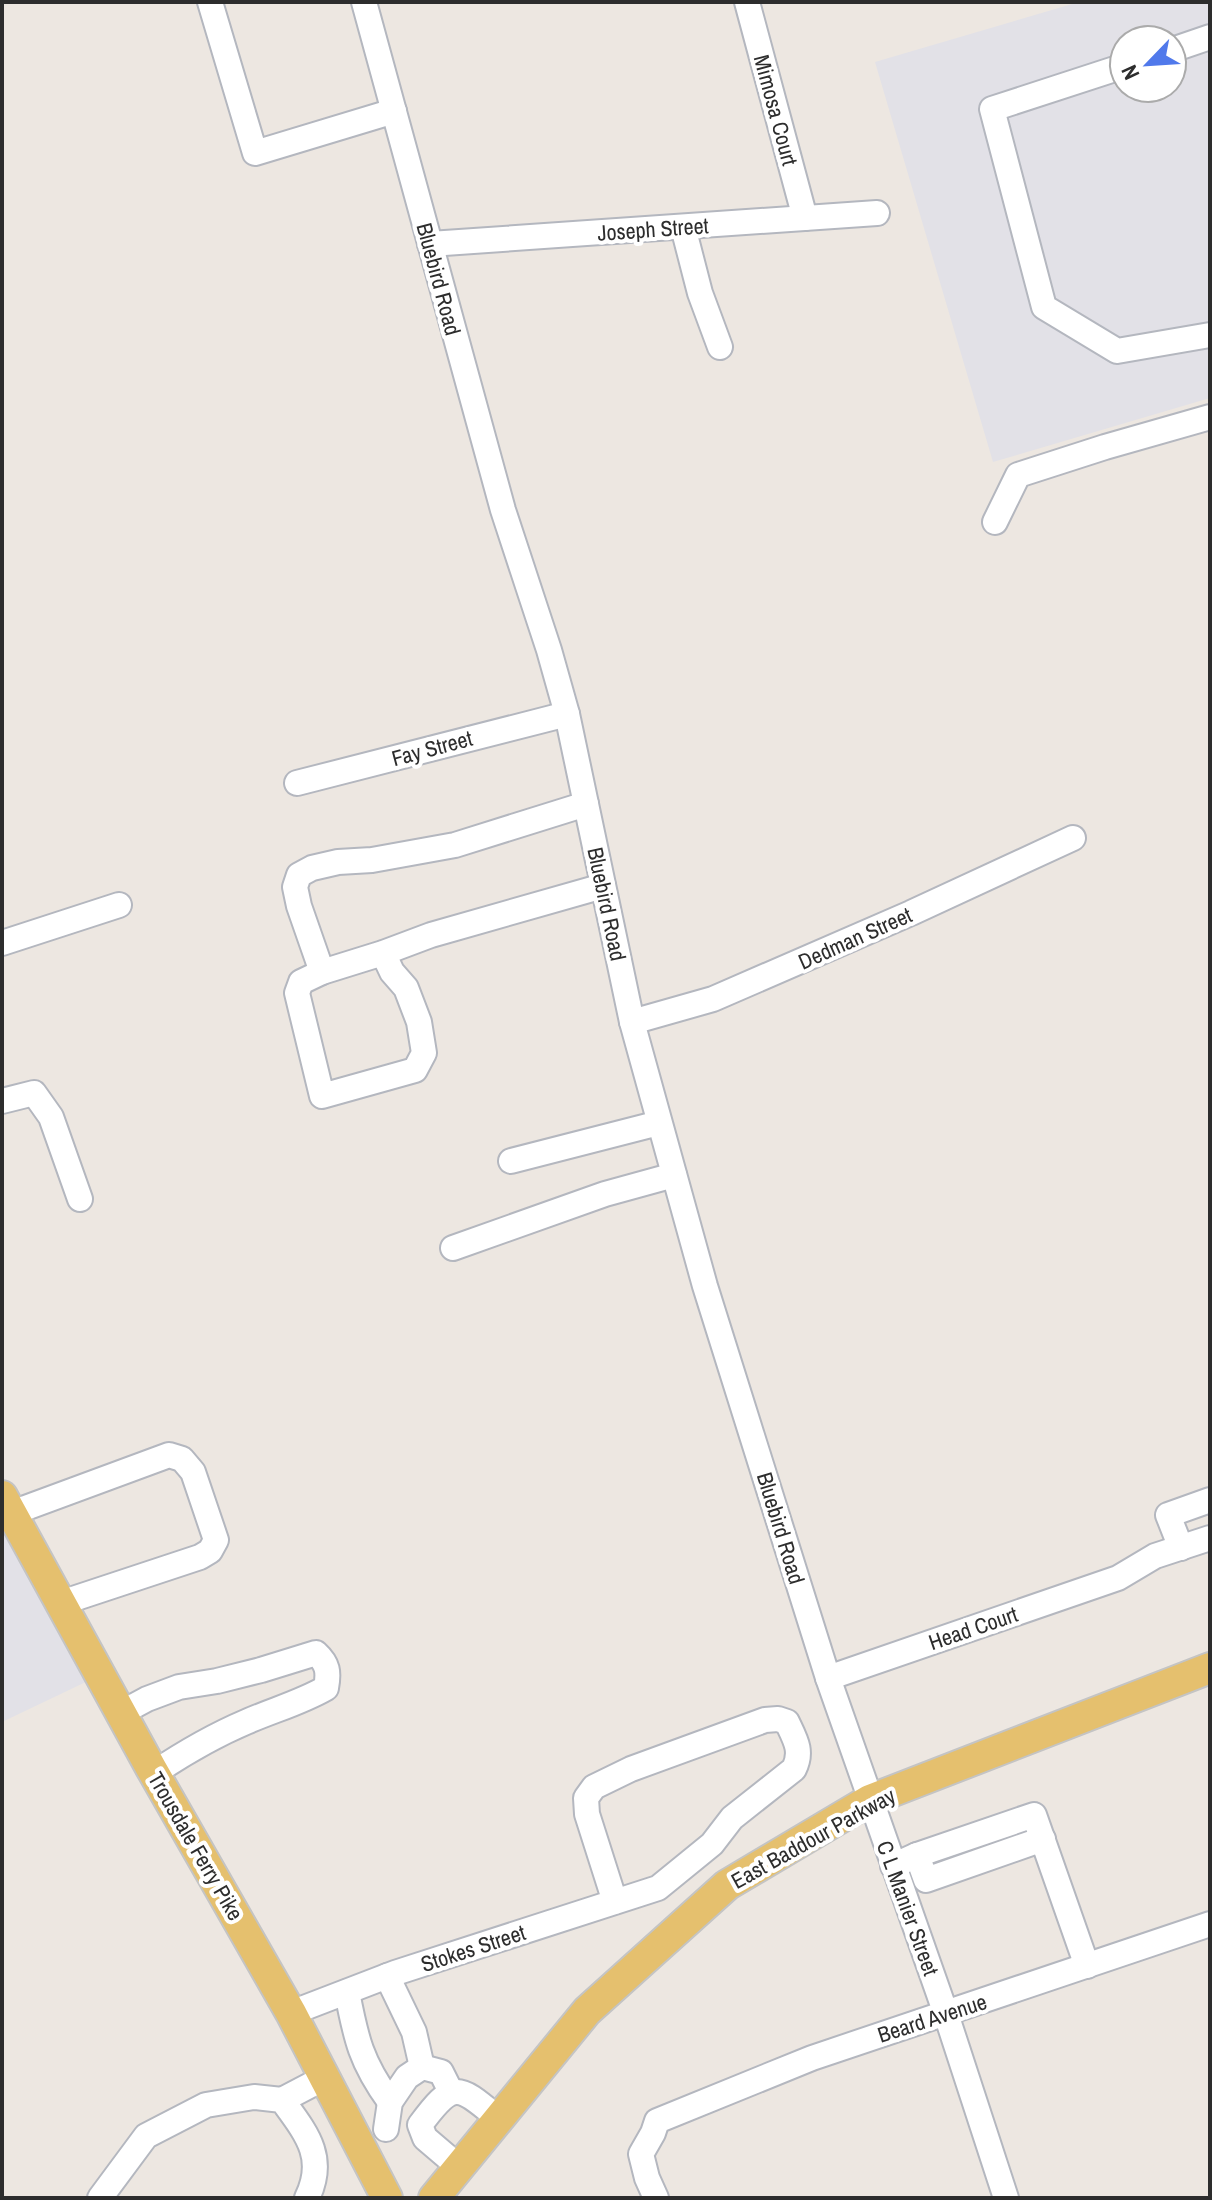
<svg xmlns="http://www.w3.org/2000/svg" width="1212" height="2200" viewBox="0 0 1212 2200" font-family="'Archivo Narrow',sans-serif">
<rect width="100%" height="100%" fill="#ede7e1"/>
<g fill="#e2e1e7" fill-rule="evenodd">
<path d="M1079,2h131v396l-217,64 -118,-400zM1124,40h48v48h-48z"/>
<path d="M2,1527l88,153 -88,42z"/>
</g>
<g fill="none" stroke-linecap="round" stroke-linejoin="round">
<g stroke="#b4b7bf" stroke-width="28">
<g id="minor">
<path d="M210,2l45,151 139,-42"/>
<path d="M364,2l139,508 46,140 18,64 65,308 73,264 123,392 118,336 60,184"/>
<path d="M747,2l58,216"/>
<path d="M1172,50l38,-13"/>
<path d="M1124,66l-132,43 52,198 73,44 93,-16"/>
<path d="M683,227l17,66 20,54"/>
<path d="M430,244l447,-31"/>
<path d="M995,522l23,-47 87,-28 105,-30"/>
<path d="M297,783l270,-69"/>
<path d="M2,943l117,-38"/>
<path d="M383,953l9,19 14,16 13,34 5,31 -9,17 -93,26 -25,-103 4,-11 21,-10 61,-19 48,-18 172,-49"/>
<path d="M322,972l-23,-66 -4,-19 4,-12 13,-7 26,-6 34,-2 83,-15 131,-41"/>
<path d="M632,1022l81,-23 198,-86 162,-75"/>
<path d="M2,1101l32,-8 17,24 29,82"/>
<path d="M511,1161l148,-38"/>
<path d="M453,1248l152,-54 69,-19"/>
<path d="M12,1513l157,-58 13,4 11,13 23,68 -6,11 -10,6 -139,46"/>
<path d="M1181,1548l-13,-33 42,-15"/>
<path d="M828,1678l290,-100 37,-22 55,-18"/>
<path d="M121,1713l26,-14 32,-12 38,-6 44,-11 55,-17c12,11 13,19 10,35 -26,15 -53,22 -80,34 -33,14 -62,31 -92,51"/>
<path d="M917,1855l9,25 117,-41"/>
<path d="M893,1866l24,-11 117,-40 53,151"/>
<path d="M387,1976l27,56 8,35"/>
<path d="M347,1992c9,47 14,70 43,110"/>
<path d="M291,2013l104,-40 263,-85 54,-44 20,-26 62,-49c9,-18 1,-30 -7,-47l-9,-3 -13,1 -134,49 -37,18 -8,11 1,16 28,88"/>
<path d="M282,2100l42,-22"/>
<path d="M386,2129l4,-27 17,-25 15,-10 19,5 10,20"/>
<path d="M459,2167l-34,-29 -5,-13c34,-46 38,-40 79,-6"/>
<path d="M100,2198l46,-62 60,-31 48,-8 28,3c24,33 45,57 25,98"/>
<path d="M656,2198l-9,-20 -6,-24 12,-21 4,-12 155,-63 398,-134"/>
</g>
</g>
<g stroke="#c4c4c4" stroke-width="34">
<g id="major">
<path d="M2,1496l149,272 140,245 96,185"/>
<path d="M434,2198l153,-187 140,-126 143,-85 340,-132"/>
</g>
</g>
<use href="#minor" stroke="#fff" stroke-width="24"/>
<use href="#major" stroke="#e5c06e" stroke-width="30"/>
</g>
<g text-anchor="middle" stroke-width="8" stroke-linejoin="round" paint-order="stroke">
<g font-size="22" fill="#2d2d2d" stroke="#fff">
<text transform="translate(776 110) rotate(75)" y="8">Mimosa Court</text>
<text transform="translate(653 229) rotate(-4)" y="8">Joseph Street</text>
<text transform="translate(439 279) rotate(75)" y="8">Bluebird Road</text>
<text transform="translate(432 748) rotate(-15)" y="8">Fay Street</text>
<text transform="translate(607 904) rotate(78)" y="8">Bluebird Road</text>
<text transform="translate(855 938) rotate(-24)" y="8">Dedman Street</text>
<text transform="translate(781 1528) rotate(73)" y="8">Bluebird Road</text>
<text transform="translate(973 1628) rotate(-19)" y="8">Head Court</text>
<text transform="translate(813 1838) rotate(-29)" y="8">East Baddour Parkway</text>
<text transform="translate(196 1846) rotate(60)" y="8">Trousdale Ferry Pike</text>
<text transform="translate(908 1908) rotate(70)" y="8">C L Manier Street</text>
<text transform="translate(473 1948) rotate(-18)" y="8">Stokes Street</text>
<text transform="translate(932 2018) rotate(-18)" y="8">Beard Avenue</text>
</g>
</g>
<rect width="1212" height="2200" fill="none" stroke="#2d2d2d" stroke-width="8"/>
<g transform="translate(1148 64) rotate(245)"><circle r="38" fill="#ffffff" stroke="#ababab" stroke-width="2"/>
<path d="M0-6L14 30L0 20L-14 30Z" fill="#5079eb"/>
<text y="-12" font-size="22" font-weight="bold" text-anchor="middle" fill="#2d2d2d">N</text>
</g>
</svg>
